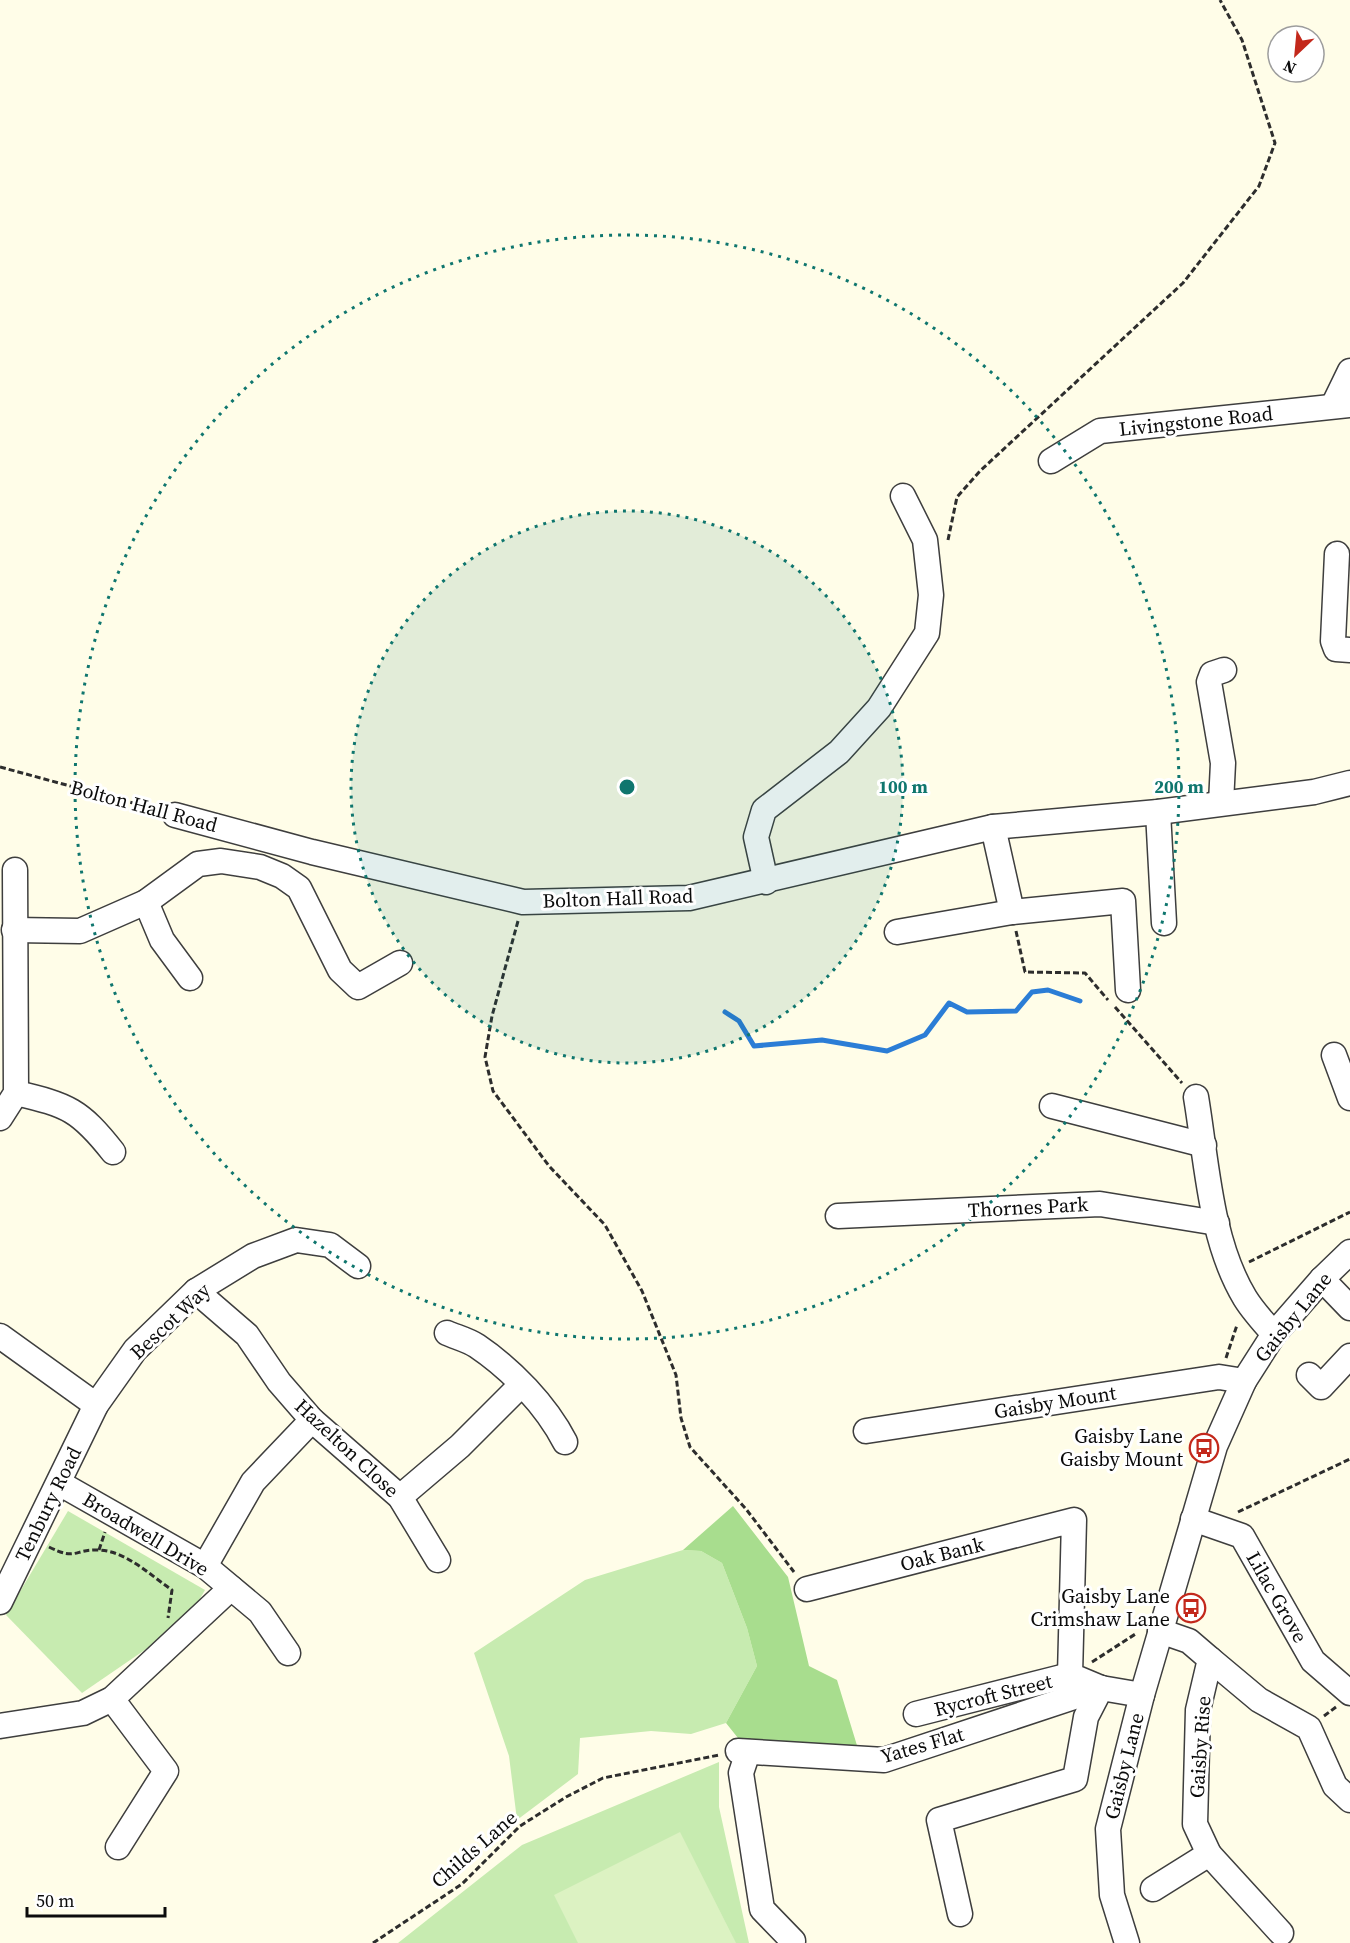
<svg xmlns="http://www.w3.org/2000/svg" width="1350" height="1943" viewBox="0 0 1350 1943" font-family="'Source Serif 4',serif">
<rect width="100%" height="100%" fill="#fffde8"/>
<g fill="#c7ebb0">
<path d="M68,1511l137,79 -18,31 -105,72 -76,-78z"/>
<path d="M683,1550l18,1 21,12 25,65 10,38 -31,57 -35,11 -40,-3 -71,7 -2,36 -61,46 -8,-64 -35,-103 111,-73z"/>
<path d="M719,1762v45l30,136h-351l124,-98z"/>
</g>
<path fill="#a8dd8e" d="M733,1506l55,71 21,89 28,14 22,72 -121,-14 -12,-15 31,-57 -10,-38 -25,-65 -21,-12 -18,-1z"/>
<path fill="#dcf2c2" d="M680,1832l56,111h-158l-24,-48z"/>
<g fill="none" stroke-linecap="round" stroke-linejoin="round">
<path stroke="#2b7dd6" stroke-width="5" d="M725,1012l14,9 15,25 68,-6 65,11 38,-16 24,-32 18,9 49,-1 16,-19 16,-2 32,11"/>
<g stroke="#3e3e3e" stroke-width="27">
<g id="minor">
<path d="M1333,406l17,-35"/>
<path d="M1051,461l49,-30 250,-26"/>
<path d="M1337,554l-4,87 3,8 14,1"/>
<path d="M1221,803l2,-40 -14,-81 3,-8 12,-4"/>
<path d="M1158,812l6,111"/>
<path d="M175,815l137,37 211,50 166,-4 304,-71 165,-15 156,-20 36,-9"/>
<path d="M993,827l19,85"/>
<path d="M766,882l-10,-45 8,-27 75,-58 40,-44 48,-75 4,-38 -6,-55 -22,-44"/>
<path d="M146,902l16,38 28,38"/>
<path d="M14,930l66,1 66,-29 52,-38 23,-3 39,6 22,9 17,12 41,82 18,17 42,-24"/>
<path d="M897,932l115,-20 111,-11 5,89"/>
<path d="M1334,1055l16,43"/>
<path d="M16,1093c52,12 64,17 97,59"/>
<path d="M1196,1097c11,66 14,143 49,201 8,13 19,25 29,36"/>
<path d="M1052,1106l152,39"/>
<path d="M0,1118l16,-25 -1,-223"/>
<path d="M838,1216l262,-12 117,19"/>
<path d="M1322,1279l28,29"/>
<path d="M196,1291l51,44 32,47 33,38 88,77 38,63"/>
<path d="M447,1333c9,4 21,7 30,13 34,23 69,59 88,96"/>
<path d="M0,1336l96,69"/>
<path d="M1309,1375l12,12 29,-31"/>
<path d="M866,1431l353,-54 25,4"/>
<path d="M59,1483l146,83 55,46 28,41"/>
<path d="M400,1497l60,-51 61,-61"/>
<path d="M1193,1519l49,17 71,125 37,32"/>
<path d="M205,1566l48,-84 59,-62"/>
<path d="M807,1589l267,-69 -4,155 31,13"/>
<path d="M0,1602l96,-197 39,-55 61,-59 57,-35 43,-16 34,5 28,21"/>
<path d="M1210,1659l49,41 50,28 26,58 15,14"/>
<path d="M112,1699l54,72 -48,76"/>
<path d="M916,1714l154,-39"/>
<path d="M0,1726l83,-13 29,-14 119,-111"/>
<path d="M738,1751l146,9 217,-72"/>
<path d="M748,1752l-7,21 21,136 31,32"/>
<path d="M1209,1854l72,79"/>
<path d="M1153,1889l56,-35 -14,-30 3,-114 12,-51 -21,-18 -29,-10"/>
<path d="M960,1914l-21,-94 136,-41 11,-62 15,-29 41,7"/>
<path d="M1127,1943l-15,-48 -4,-66 34,-134 73,-249 29,-65 30,-47 48,-55 28,-27"/>
</g>
</g>
<g stroke="#2d2d2d" stroke-width="3" stroke-dasharray="6 3" stroke-linecap="butt">
<path d="M948,540l9,-43 23,-26 203,-188 76,-97 16,-43 -33,-103 -22,-40"/>
<path d="M0,767l155,42"/>
<path d="M518,921l-26,95 -7,41 8,34 56,75 56,59 37,66 34,84 5,43 9,29 56,62 48,63"/>
<path d="M1016,931l9,41 60,1 23,27"/>
<path d="M1115,1007l67,76"/>
<path d="M1249,1262l101,-50"/>
<path d="M1226,1358l11,-33"/>
<path d="M1238,1512l112,-53"/>
<path d="M49,1547c28,14 24,2 50,3 27,1 51,25 73,40l-4,28"/>
<path d="M99,1550l6,-18"/>
<path d="M1092,1662l45,-29"/>
<path d="M1324,1716l12,-9"/>
<path d="M373,1943l89,-59 58,-58 46,-29 37,-19 116,-23"/>
</g>
<use href="#minor" stroke="#fff" stroke-width="24"/>
</g>
<circle cx="627" cy="787" r="276" fill="#0f766e" fill-opacity=".12"/>
<g fill="none" stroke="#0f766e" stroke-width="3" stroke-dasharray="3 6">
<circle cx="627" cy="787" r="276"/>
<circle cx="627" cy="787" r="552"/>
</g>
<defs>
<g id="bus-ring" transform="scale(1.5)"><circle r="9.5" fill="#fff" stroke="#c3281b" stroke-width="1.5"/><path d="M-5-6H5V4H4V6H2V4H-2V6H-4V4H-5ZM-3.5-4V0h7V-4ZM-3.5 1.2v1.5H-2V1.2ZM2 1.2v1.5H3.5V1.2Z" fill="#c3281b"/></g>
</defs>
<g fill-rule="evenodd">
<use href="#bus-ring" x="1204" y="1448"/>
<use href="#bus-ring" x="1191" y="1608"/>
</g>
<g text-anchor="middle" stroke-width="6" stroke-linejoin="round" paint-order="stroke">
<g font-size="20" fill="#0b0b0b" stroke="#fff">
<text transform="translate(1196 421) rotate(-6)" y="7">Livingstone Road</text>
<text transform="translate(144 806) rotate(15)" y="7">Bolton Hall Road</text>
<text transform="translate(618 898) rotate(-2)" y="7">Bolton Hall Road</text>
<text transform="translate(1028 1207) rotate(-3)" y="7">Thornes Park</text>
<text transform="translate(1293 1317) rotate(-51)" y="7">Gaisby Lane</text>
<text transform="translate(170 1321) rotate(-43)" y="7">Bescot Way</text>
<text transform="translate(1055 1402) rotate(-9)" y="7">Gaisby Mount</text>
<text transform="translate(347 1448) rotate(43)" y="7">Hazelton Close</text>
<text transform="translate(48 1504) rotate(-64)" y="7">Tenbury Road</text>
<text transform="translate(146 1534) rotate(31)" y="7">Broadwell Drive</text>
<text transform="translate(942 1554) rotate(-14)" y="7">Oak Bank</text>
<text transform="translate(1277 1597) rotate(60)" y="7">Lilac Grove</text>
<text transform="translate(993 1695) rotate(-14)" y="7">Rycroft Street</text>
<text transform="translate(922 1745) rotate(-16)" y="7">Yates Flat</text>
<text transform="translate(1200 1747) rotate(-86)" y="7">Gaisby Rise</text>
<text transform="translate(1124 1766) rotate(-76)" y="7">Gaisby Lane</text>
<text transform="translate(474 1849) rotate(-41)" y="7">Childs Lane</text>
</g>
<g font-size="20" fill="#0b0b0b" stroke="#fff" text-anchor="end">
<text x="1183" y="1443">Gaisby Lane<tspan x="1183" dy="23">Gaisby Mount</tspan></text>
<text x="1170" y="1603">Gaisby Lane<tspan x="1170" dy="23">Crimshaw Lane</tspan></text>
</g>
</g>
<circle cx="627" cy="787" r="9" fill="#0f766e" stroke="#fff" stroke-width="3"/>
<g font-size="18" text-anchor="middle" font-weight="bold" fill="#0f766e" stroke="#fff" stroke-width="6" stroke-linejoin="round" paint-order="stroke">
<text x="903" y="793">100 m</text>
<text x="1179" y="793">200 m</text>
</g>
<g transform="translate(1296 54) rotate(206)"><circle r="28" fill="#ffffff" stroke="#9d9d9d" stroke-width="1.5"/>
<path d="M0-4.5L10 22L0 15L-10 22Z" fill="#c3281b"/>
<text y="-9" font-size="16" font-weight="bold" text-anchor="middle" fill="#0b0b0b">N</text>
</g>
<path d="M27 1907v9h138v-9" fill="none" stroke="#0b0b0b" stroke-width="3"/>
<text x="36" y="1907" font-size="18" fill="#0b0b0b" stroke="#ffffff" stroke-width="4.5" paint-order="stroke">50 m</text>
</svg>
